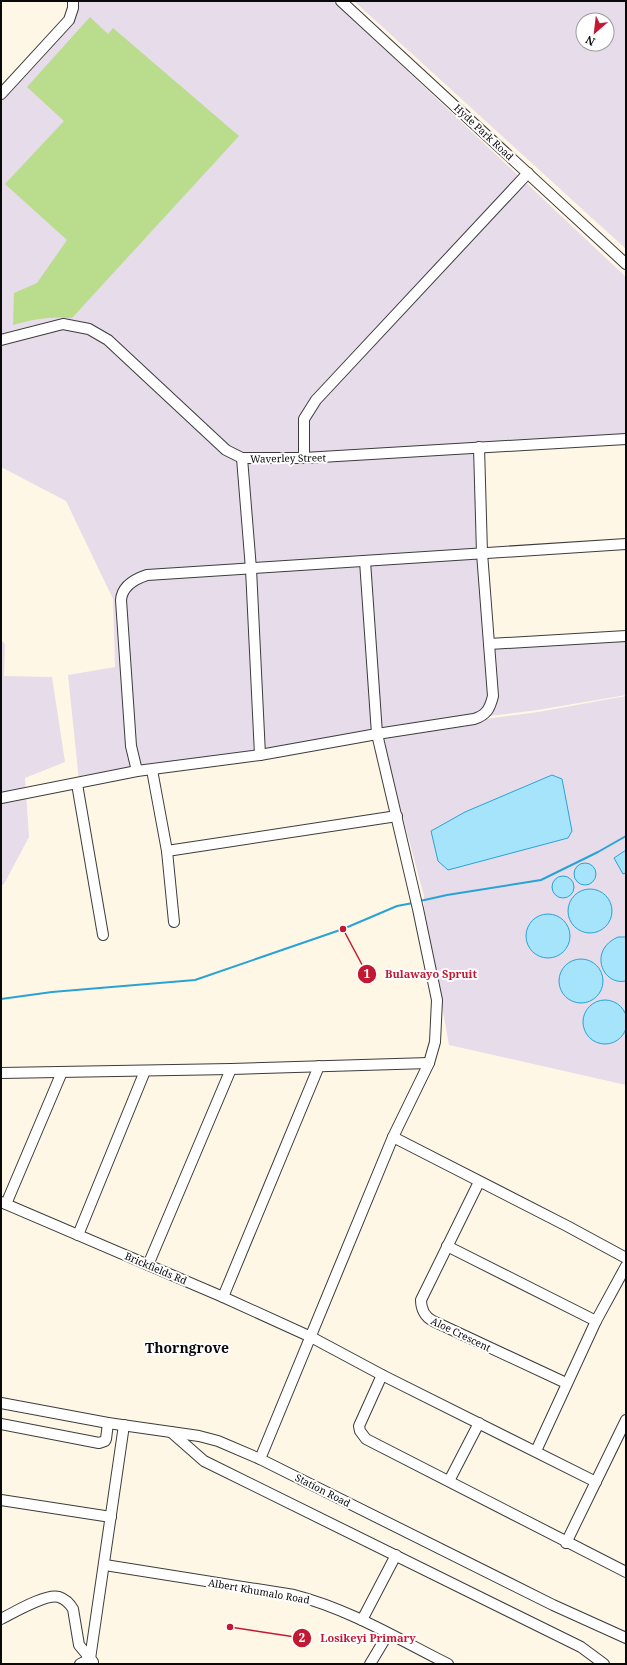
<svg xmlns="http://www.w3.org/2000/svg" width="627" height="1665" viewBox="0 0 627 1665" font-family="'Noto Serif',serif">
<rect width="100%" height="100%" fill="#fff7e6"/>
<g fill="#e7dcea" fill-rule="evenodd">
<path d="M75,1h258l293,276v158l-148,10 11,200 137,-8v58l-88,15 -64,8 -395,63 -11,-106 47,-8 -2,-68 -47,-98 -65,-34v-371l69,-75z"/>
<path d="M354,1h272v248zM583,20h24v24h-24z"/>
<path d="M1,640l4,4 -1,32 48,1 13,85 -40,16 4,59 -25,47 -3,2z"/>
<path d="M626,696v389l-177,-40 -25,-139v-10l-43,-160 104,-17 53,-7z"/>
</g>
<path fill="#b9dd8c" d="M90,17l18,17 5,-6 126,108 -167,182c-21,-2 -39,1 -59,7l1,-32 23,-10 30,-43 -62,-56 59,-63 -37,-34z"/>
<g fill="#a6e4fb" stroke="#28a3d7">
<path d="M552,775l10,4 10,52 -4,7 -120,32 -10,-9 -7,-30 34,-19z"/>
<path d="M626,850v23l-3,1 -9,-16z"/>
<circle cx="585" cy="874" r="11"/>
<circle cx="563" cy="887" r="11"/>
<circle cx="590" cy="911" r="22"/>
<circle cx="548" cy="936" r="22"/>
<path d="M618,937h8v44c-24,5 -38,-31 -8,-44z"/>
<circle cx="581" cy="981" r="22"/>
<circle cx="605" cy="1022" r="22"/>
</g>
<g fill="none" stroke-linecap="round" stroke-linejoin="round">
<g stroke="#28a3d7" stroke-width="2">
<path d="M420,901l27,-6 94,-15 57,-28 28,-16"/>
<path d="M1,999l51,-7 143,-12 148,-51 54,-23 16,-3"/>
</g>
<g stroke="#3c3c3c" stroke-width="12">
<g id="minor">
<path d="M341,1l285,263"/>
<path d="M1,94l68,-74 4,-12v-7"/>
<path d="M1,340l62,-16 26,5 19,11 118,110 16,8h62l322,-19"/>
<path d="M242,458l9,111 9,186"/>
<path d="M304,458v-39l12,-19 212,-227"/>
<path d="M489,644l137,-8"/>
<path d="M152,770l15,81 7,71"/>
<path d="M137,771l-6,-25 -10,-146c1,-14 14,-21 26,-25l479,-31"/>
<path d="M77,784l26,151"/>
<path d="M1,798l136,-27 123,-16 117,-21 97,-15c13,-4 16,-11 19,-23l-11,-143 -3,-106"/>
<path d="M167,851l230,-35"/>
<path d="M1,1073l230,-4 198,-6"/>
<path d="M393,1137l174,89 59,32"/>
<path d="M479,1182l-58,118c0,9 4,17 12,21l133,62"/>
<path d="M1,1202l222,95 88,40 71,38 214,107"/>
<path d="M6,1204l56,-132"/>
<path d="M78,1235l67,-164"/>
<path d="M447,1246l149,75"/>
<path d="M148,1265l83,-196"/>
<path d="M223,1297l96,-231"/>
<path d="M382,1375l-23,51 1,5 6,8 260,133"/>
<path d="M1,1403l107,20 91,13 19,5 42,18 293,146 73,33"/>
<path d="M1,1424l98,19 6,-2 1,-2 2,-16"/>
<path d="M171,1432l33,29 377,186 23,17"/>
<path d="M536,1451l60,-130 30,-55"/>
<path d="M260,1459l133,-322 36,-74 6,-21 2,-42 -19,-91 -41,-175 -12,-173"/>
<path d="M449,1481l30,-58"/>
<path d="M1,1500l110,17"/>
<path d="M566,1543l60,-123"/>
<path d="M105,1565l189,30c55,14 104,44 154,69"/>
<path d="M1,1619c12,-6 45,-26 58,-22 6,2 11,7 14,12l6,36 14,17"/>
<path d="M362,1620l34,-65"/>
<path d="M80,1664l10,-5 34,-234"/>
<path d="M370,1664l18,-30"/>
</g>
</g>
<use href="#minor" stroke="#fff" stroke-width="10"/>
</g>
<g text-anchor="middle" stroke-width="4" stroke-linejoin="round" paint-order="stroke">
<g font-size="10" fill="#090909" stroke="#fff">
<text transform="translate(484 132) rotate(43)" y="4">Hyde Park Road</text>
<text transform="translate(288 458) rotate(-1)" y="4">Waverley Street</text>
<text transform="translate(156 1268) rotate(23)" y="4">Brickfields Rd</text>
<text transform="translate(461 1334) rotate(26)" y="4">Aloe Crescent</text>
<text transform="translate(323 1490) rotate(27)" y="4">Station Road</text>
<text transform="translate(259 1591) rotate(10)" y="4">Albert Khumalo Road</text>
</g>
<g font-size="14" font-weight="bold" fill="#090909" stroke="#fff">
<text x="187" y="1353">Thorngrove</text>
</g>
</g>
<path fill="none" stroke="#c21933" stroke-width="1.5" d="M343 929L367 974M230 1627L302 1638"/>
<g fill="#c21933" stroke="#fff" stroke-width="1.5">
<circle cx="343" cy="929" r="4"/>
<circle cx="230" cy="1627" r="4"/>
<circle cx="367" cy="974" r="10"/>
<circle cx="302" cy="1638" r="10"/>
</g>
<g font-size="12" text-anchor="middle" font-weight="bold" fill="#fff">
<text x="367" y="978">1</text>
<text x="302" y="1642">2</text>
</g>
<g font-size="11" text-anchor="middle" font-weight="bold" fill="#c21933" stroke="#fff" stroke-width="4" stroke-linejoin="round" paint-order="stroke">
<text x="431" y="978">Bulawayo Spruit</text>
<text x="368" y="1642">Losikeyi Primary</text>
</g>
<rect width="627" height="1665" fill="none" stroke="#090909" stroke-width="4"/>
<g transform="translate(595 32) rotate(208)"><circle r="19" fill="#ffffff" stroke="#9d9d9d"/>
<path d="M0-3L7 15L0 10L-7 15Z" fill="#c21933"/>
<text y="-6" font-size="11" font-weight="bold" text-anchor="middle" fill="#090909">N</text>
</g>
</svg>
